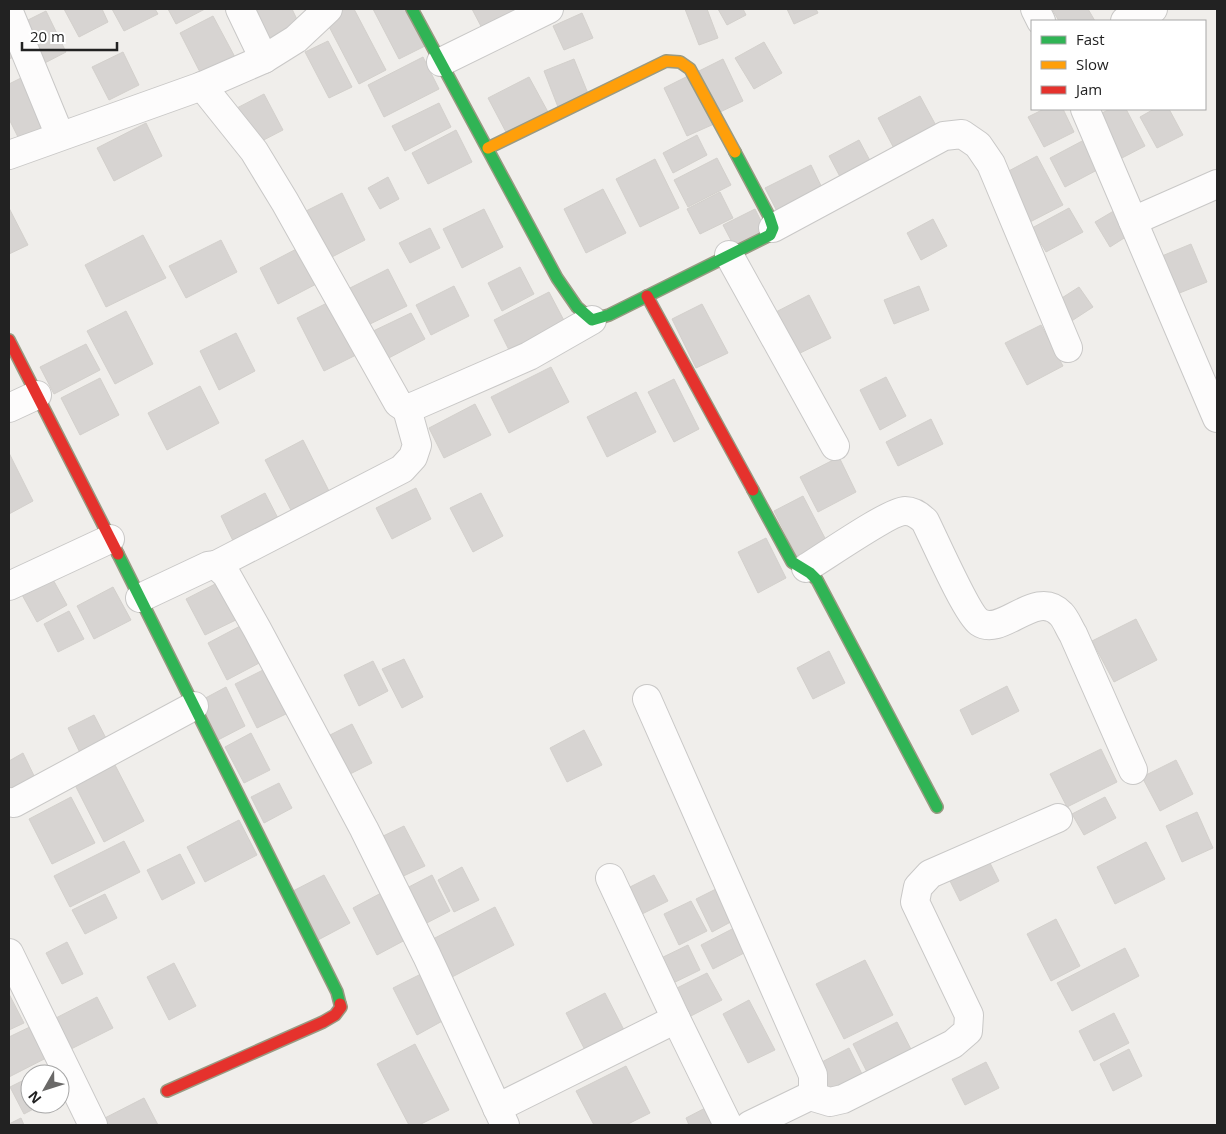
<svg xmlns="http://www.w3.org/2000/svg" width="1226" height="1134" viewBox="0 0 1226 1134" font-family="'Open Sans',sans-serif">
<rect width="100%" height="100%" fill="#f0eeeb"/>
<g fill="#d7d4d2" stroke="#d3d0cc">
<path d="M64,9h38l6,13 -29,15z"/>
<path d="M112,9h43l3,5 -34,17z"/>
<path d="M168,9h37l-29,15z"/>
<path d="M252,9h40l10,21 -32,16z"/>
<path d="M341,9h13l32,61 -27,14 -35,-67z"/>
<path d="M373,9h33l19,37 -26,13z"/>
<path d="M472,9h45l3,5 -36,18z"/>
<path d="M685,9h22l11,29 -19,7z"/>
<path d="M718,9h25l3,6 -19,10z"/>
<path d="M787,9h29l2,4 -24,11z"/>
<path d="M1052,9h36l7,12h-36z"/>
<path d="M46,11l20,41 -29,15 -21,-41z"/>
<path d="M582,13l11,25 -29,12 -11,-24z"/>
<path d="M213,16l23,43 -34,17 -22,-43z"/>
<path d="M328,41l24,46 -23,11 -24,-46z"/>
<path d="M9,42l7,14 -7,3z"/>
<path d="M764,42l18,31 -28,16 -19,-31z"/>
<path d="M123,52l16,33 -30,15 -17,-33z"/>
<path d="M423,57l16,32 -55,28 -16,-32z"/>
<path d="M574,59l15,37 -31,11 -14,-36z"/>
<path d="M723,59l20,42 -27,13 -21,-41z"/>
<path d="M690,75l24,49 -27,12 -23,-48z"/>
<path d="M529,77l19,35 -41,22 -19,-36z"/>
<path d="M21,78l26,49 -27,14 -11,-22v-35z"/>
<path d="M264,94l19,36 -29,15 -19,-36z"/>
<path d="M920,96l20,37 -42,23 -20,-38z"/>
<path d="M439,103l12,24 -46,24 -13,-25z"/>
<path d="M1044,109h19l11,23 -30,15 -16,-30z"/>
<path d="M1110,109h16l19,37 -25,13 -22,-44z"/>
<path d="M1154,109h15l14,26 -26,13 -17,-31z"/>
<path d="M146,123l16,33 -48,25 -17,-33z"/>
<path d="M456,130l16,32 -44,22 -16,-31z"/>
<path d="M697,135l10,20 -34,18 -10,-20z"/>
<path d="M859,140l16,30 -30,16 -16,-30z"/>
<path d="M1084,140l15,29 -34,18 -15,-29z"/>
<path d="M1037,156l26,49 -35,18 -25,-49z"/>
<path d="M717,158l14,27 -43,22 -14,-27z"/>
<path d="M655,159l24,49 -39,19 -24,-48z"/>
<path d="M811,165l14,29 -45,23 -15,-29z"/>
<path d="M388,177l11,22 -19,10 -12,-21z"/>
<path d="M603,189l23,44 -40,20 -22,-44z"/>
<path d="M720,192l13,26 -33,16 -13,-25z"/>
<path d="M342,193l23,47 -37,19 -24,-47z"/>
<path d="M9,208l19,37 -19,9z"/>
<path d="M1069,208l14,24 -37,20 -14,-24z"/>
<path d="M484,209l19,38 -41,21 -19,-39z"/>
<path d="M755,209l12,24 -32,15 -12,-23z"/>
<path d="M1117,209l15,24 -22,14 -15,-25z"/>
<path d="M933,219l14,27 -26,14 -14,-27z"/>
<path d="M430,228l10,20 -30,15 -11,-20z"/>
<path d="M143,235l23,43 -60,29 -21,-42z"/>
<path d="M221,240l16,32 -51,26 -17,-32z"/>
<path d="M1191,244l16,38 -35,14 -15,-38z"/>
<path d="M304,245l18,36 -44,23 -18,-36z"/>
<path d="M520,267l14,27 -32,17 -14,-28z"/>
<path d="M388,269l19,37 -39,19 -18,-37z"/>
<path d="M454,286l15,30 -38,19 -15,-30z"/>
<path d="M919,286l10,24 -35,14 -10,-24z"/>
<path d="M1079,287l14,20 -26,17 -13,-21z"/>
<path d="M549,292l20,38 -56,28 -19,-38z"/>
<path d="M809,295l22,43 -37,18 -22,-42z"/>
<path d="M333,300l27,53 -36,18 -27,-53z"/>
<path d="M702,304l26,49 -32,15 -24,-49z"/>
<path d="M126,311l27,53 -38,20 -28,-53z"/>
<path d="M411,313l14,26 -42,22 -14,-28z"/>
<path d="M1041,325l22,41 -36,19 -22,-42z"/>
<path d="M236,333l19,38 -36,19 -19,-39z"/>
<path d="M86,344l14,26 -46,24 -14,-27z"/>
<path d="M551,367l18,35 -60,31 -18,-36z"/>
<path d="M886,377l20,39 -26,14 -20,-40z"/>
<path d="M100,378l19,37 -39,20 -19,-37z"/>
<path d="M674,379l25,50 -25,13 -26,-50z"/>
<path d="M200,386l19,37 -52,27 -19,-37z"/>
<path d="M636,392l20,40 -49,25 -20,-40z"/>
<path d="M475,404l16,31 -47,23 -15,-30z"/>
<path d="M931,419l12,25 -45,22 -12,-24z"/>
<path d="M303,440l28,55 -38,19 -28,-54z"/>
<path d="M9,453l24,48 -24,13z"/>
<path d="M839,457l17,35 -38,20 -18,-35z"/>
<path d="M416,488l15,31 -39,20 -16,-31z"/>
<path d="M265,493l16,31 -45,23 -15,-31z"/>
<path d="M481,493l22,43 -30,16 -23,-44z"/>
<path d="M803,496l24,46 -30,15 -23,-46z"/>
<path d="M766,538l20,40 -28,15 -20,-41z"/>
<path d="M51,576l16,29 -30,17 -16,-29z"/>
<path d="M223,580l19,37 -37,18 -19,-36z"/>
<path d="M113,587l18,33 -37,19 -17,-33z"/>
<path d="M69,611l15,28 -26,13 -14,-28z"/>
<path d="M1136,619l21,41 -43,22 -22,-41z"/>
<path d="M244,624l19,37 -36,19 -19,-37z"/>
<path d="M829,651l16,32 -32,16 -16,-31z"/>
<path d="M404,659l19,38 -21,11 -20,-39z"/>
<path d="M373,661l15,30 -29,15 -15,-31z"/>
<path d="M267,668l23,44 -33,16 -22,-44z"/>
<path d="M1007,686l12,25 -47,24 -12,-25z"/>
<path d="M226,687l19,39 -27,14 -20,-38z"/>
<path d="M94,715l16,31 -27,13 -15,-31z"/>
<path d="M352,724l20,39 -26,13 -20,-39z"/>
<path d="M584,730l18,35 -35,17 -17,-34z"/>
<path d="M251,733l19,37 -26,13 -19,-36z"/>
<path d="M1101,749l16,33 -50,25 -17,-33z"/>
<path d="M23,753l15,31 -29,14v-37z"/>
<path d="M1176,760l17,34 -33,17 -18,-34z"/>
<path d="M115,765l29,56 -40,21 -29,-57z"/>
<path d="M279,783l13,25 -28,15 -13,-26z"/>
<path d="M71,797l24,46 -43,21 -23,-45z"/>
<path d="M1105,797l11,21 -32,17 -12,-21z"/>
<path d="M1197,812l16,36 -31,14 -16,-36z"/>
<path d="M239,820l18,35 -52,27 -18,-35z"/>
<path d="M404,826l21,40 -28,13 -20,-40z"/>
<path d="M124,841l16,31 -70,35 -16,-31z"/>
<path d="M1146,842l19,37 -50,25 -18,-37z"/>
<path d="M180,854l15,29 -33,17 -15,-30z"/>
<path d="M987,857l12,24 -39,20 -12,-24z"/>
<path d="M462,867l17,33 -25,12 -16,-32z"/>
<path d="M324,875l26,48 -32,17 -25,-49z"/>
<path d="M432,875l18,36 -31,16 -18,-36z"/>
<path d="M654,875l14,26 -32,16 -14,-26z"/>
<path d="M724,885l16,32 -28,15 -16,-33z"/>
<path d="M383,892l24,47 -30,16 -24,-47z"/>
<path d="M105,894l12,24 -32,16 -13,-24z"/>
<path d="M691,901l16,30 -28,14 -15,-31z"/>
<path d="M495,907l19,38 -62,32 -19,-38z"/>
<path d="M1056,919l24,47 -29,15 -24,-47z"/>
<path d="M736,927l12,24 -35,18 -12,-24z"/>
<path d="M67,942l16,32 -21,10 -16,-31z"/>
<path d="M688,945l12,25 -33,16 -12,-25z"/>
<path d="M1125,948l14,28 -67,35 -15,-28z"/>
<path d="M865,960l28,55 -49,24 -28,-55z"/>
<path d="M174,963l22,43 -27,14 -22,-43z"/>
<path d="M423,973l23,46 -29,16 -24,-47z"/>
<path d="M707,973l15,27 -37,19 -14,-28z"/>
<path d="M605,993l19,37 -39,20 -19,-37z"/>
<path d="M9,994l15,29 -15,7z"/>
<path d="M97,997l16,31 -48,24 -15,-31z"/>
<path d="M749,1000l26,50 -27,13 -25,-49z"/>
<path d="M1114,1013l15,30 -35,18 -15,-30z"/>
<path d="M897,1022l19,37 -44,23 -19,-38z"/>
<path d="M36,1024l16,31 -43,22v-40z"/>
<path d="M415,1044l34,66 -30,15h-10l-32,-61z"/>
<path d="M849,1048l17,34 -33,16 -17,-33z"/>
<path d="M1129,1049l13,27 -29,15 -13,-27z"/>
<path d="M986,1062l13,26 -34,17 -13,-26z"/>
<path d="M53,1065l5,9h-22z"/>
<path d="M626,1066l24,47 -24,12h-32l-18,-34z"/>
<path d="M30,1077v27h13l-19,10 -14,-27z"/>
<path d="M144,1098l14,27h-57l-2,-4z"/>
<path d="M711,1105l10,20h-32l-3,-7z"/>
<path d="M21,1118l3,7h-15v-1z"/>
</g>
<g fill="none" stroke-linecap="round" stroke-linejoin="round">
<g stroke="#c9c8c7" stroke-width="30">
<g id="street">
<path d="M240,9l24,50"/>
<path d="M1035,9l6,12"/>
<path d="M9,12l51,124"/>
<path d="M1125,21l28,-12"/>
<path d="M441,62l108,-53"/>
<path d="M202,86l52,65 31,51 113,201 9,6 12,-5 110,-48 63,-36"/>
<path d="M1085,109l132,309"/>
<path d="M9,155l193,-69 62,-27 32,-20 32,-30"/>
<path d="M1133,221l84,-37"/>
<path d="M773,228l171,-92 18,-2 16,11 13,19 77,184"/>
<path d="M729,255l106,191"/>
<path d="M9,408l28,-13"/>
<path d="M216,565l186,-96 11,-12 4,-12 -10,-36"/>
<path d="M806,568c17,-10 84,-57 99,-57 8,0 14,4 20,10 9,18 42,93 54,101 23,16 57,-35 82,-8 5,5 8,14 12,20l60,136"/>
<path d="M9,586l101,-47"/>
<path d="M140,598l68,-32 8,-1 10,9 31,55 107,200 63,127 78,169"/>
<path d="M647,699l166,376v13l-3,8 -60,29"/>
<path d="M9,802l5,1 180,-97"/>
<path d="M610,878l66,141 52,106"/>
<path d="M9,953l84,172"/>
<path d="M810,1096l20,6 13,-3 110,-55 15,-13 1,-16 -54,-113 3,-15 12,-13 128,-56"/>
<path d="M497,1108l179,-89"/>
</g>
</g>
<g stroke="#999a82" stroke-width="14">
<g id="fast">
<path d="M412,9l145,269 20,29 15,13 17,-5 161,-80 3,-7 -4,-12 -34,-64"/>
<path d="M753,490l39,72 18,11 7,7 120,227"/>
<path d="M118,554l219,438 3,12"/>
</g>
</g>
<g stroke="#999a82" stroke-width="14">
<path id="slow" d="M488,148l178,-87 14,1 10,7 45,83"/>
</g>
<g stroke="#999a82" stroke-width="14">
<g id="jam">
<path d="M647,296l106,194"/>
<path d="M9,340l109,214"/>
<path d="M167,1091l156,-69 12,-7 6,-8 -1,-3"/>
</g>
</g>
<use href="#street" stroke="#fdfcfc" stroke-width="28"/>
<use href="#fast" stroke="#30b455" stroke-width="11"/>
<use href="#slow" stroke="#ff9f0a" stroke-width="11"/>
<use href="#jam" stroke="#e5322d" stroke-width="11"/>
</g>
<rect width="1226" height="1134" fill="none" stroke="#222222" stroke-width="20"/>
<rect x="1031" y="20" width="175" height="90" fill="#ffffff" stroke="#a7a7a7"/>
<rect x="1041" y="36" width="25" height="8" fill="#30b455" stroke="#a7a7a7"/>
<text x="1076" y="45" font-size="15" fill="#222222">Fast</text>
<rect x="1041" y="61" width="25" height="8" fill="#ff9f0a" stroke="#a7a7a7"/>
<text x="1076" y="70" font-size="15" fill="#222222">Slow</text>
<rect x="1041" y="86" width="25" height="8" fill="#e5322d" stroke="#a7a7a7"/>
<text x="1076" y="95" font-size="15" fill="#222222">Jam</text>
<g transform="translate(45 1089) rotate(231)"><circle r="24" fill="#ffffff" stroke="#a7a7a7"/>
<path d="M0-4L9 19L0 12L-9 19Z" fill="#6a6968"/>
<text y="-8" font-size="14" font-weight="bold" text-anchor="middle" fill="#222222">N</text>
</g>
<path d="M22 42v8h95v-8" fill="none" stroke="#222222" stroke-width="2.5"/>
<text x="30" y="42" font-size="15" fill="#222222" stroke="#ffffff" stroke-width="4" paint-order="stroke">20 m</text>
</svg>
